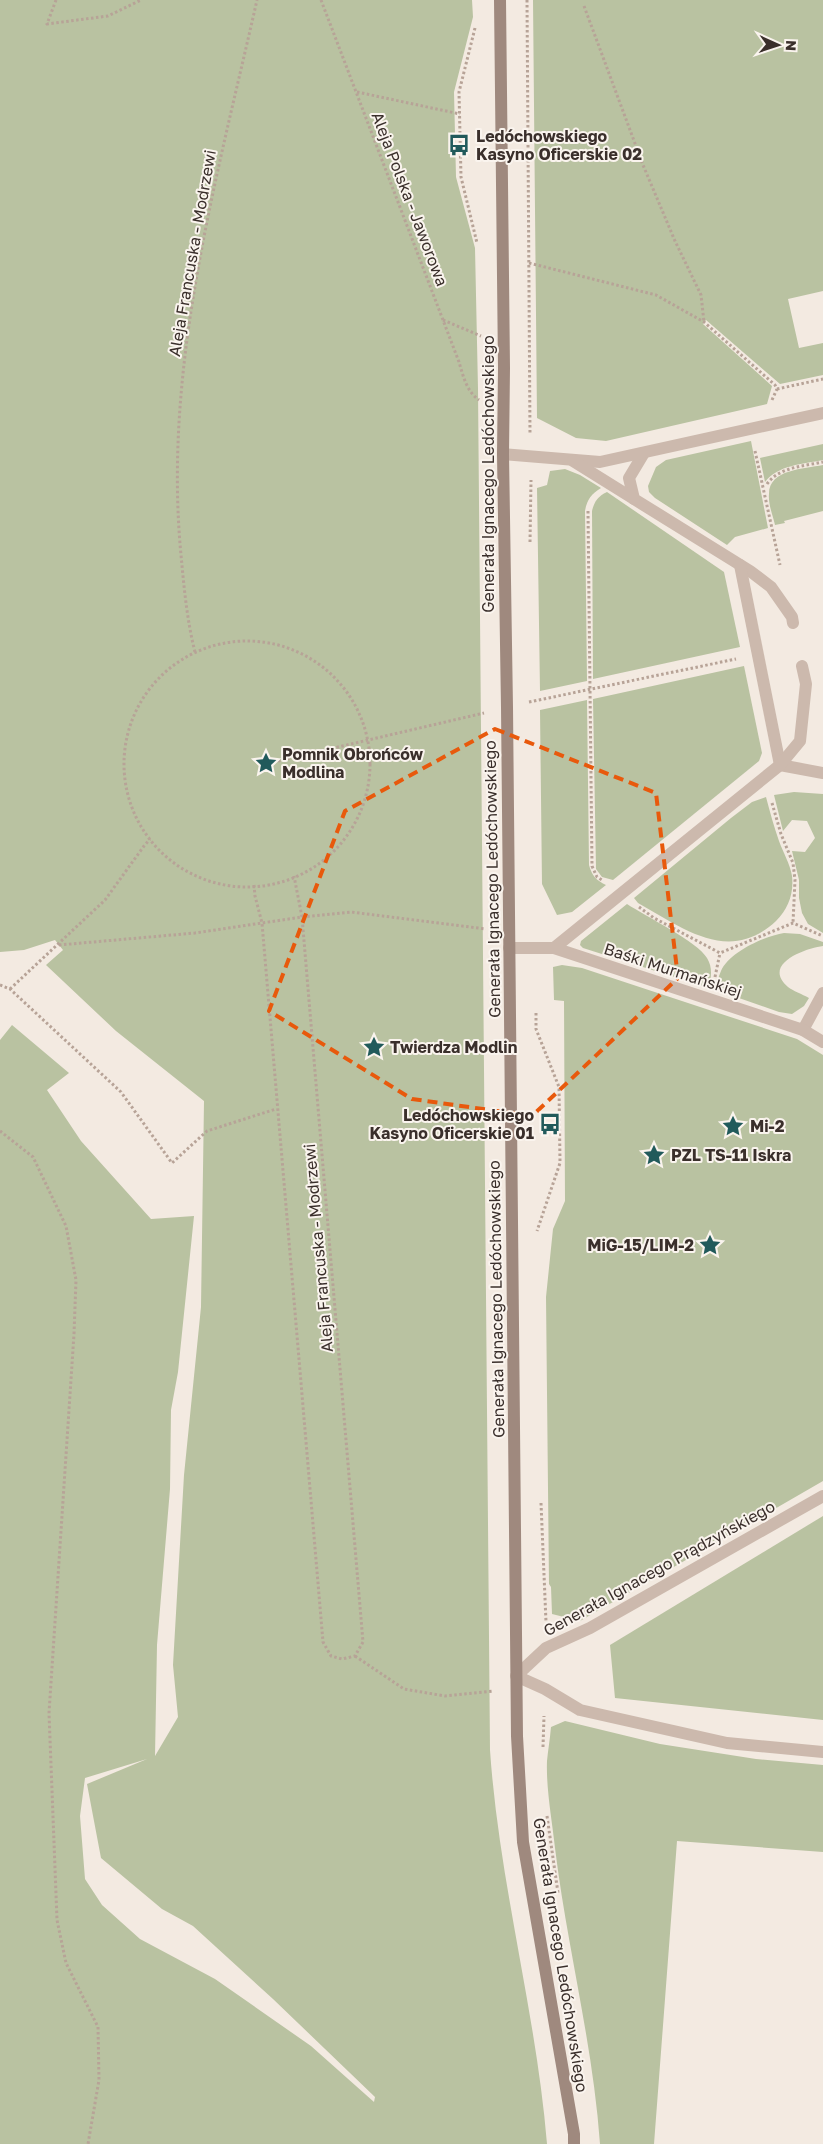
<svg xmlns="http://www.w3.org/2000/svg" width="823" height="2144" viewBox="0 0 823 2144" font-family="'Golos Text',sans-serif">
<rect width="100%" height="100%" fill="#f3eae1"/>
<g fill="#b9c2a1" fill-rule="evenodd">
<path d="M0,0h472l1,17 -19,75 2,85 19,71 3,141 12,1361c9,133 46,261 57,394h-547v-1104l12,-15 57,48 -22,17 34,51 70,78 43,-3 -16,156 -7,38 -1,79 -13,156 -2,111 23,-39 -5,-52 11,-190 17,-168 3,-206 -88,-70 -70,-66 17,-15 -8,-10 -31,10 -24,2zM147,1759l-60,25 14,74 61,51 31,17 80,73 102,98 -1,5 -63,-56 -96,-67 -75,-40 -38,-34 -17,-26 -5,-63 5,-38z"/>
<path d="M533,0h290v291l-35,8 11,49 24,-5v32l-43,9 -74,-64 -3,4 69,62 -5,18 -161,37 -30,-3 -39,-20z"/>
<path d="M751,441l17,87 -33,9 -8,8 -72,-47 -6,-6 -1,-6 8,-19 10,-7z"/>
<path d="M823,444v16c-20,4 -45,5 -58,22l-5,-24z"/>
<path d="M823,465v46l-39,10 1,2 -10,2c-2,-9 -7,-21 -6,-31 0,-25 35,-25 54,-29z"/>
<path d="M565,469l15,6 21,13c-10,6 -14,12 -16,23l2,170 -47,10 -3,-203 10,-3 3,-14z"/>
<path d="M607,492l117,80 16,75 -147,32 -1,-168c2,-9 6,-15 15,-19z"/>
<path d="M744,666l18,87 -3,8 -146,119 -11,-3 -6,-8 -3,-170z"/>
<path d="M587,700l2,165c3,11 7,15 17,20l-34,27 -15,3 -15,-31 -2,-174z"/>
<path d="M794,792l29,2v139l-15,-9 -6,-11 -3,-15v-18l-7,-29 13,1 10,-14 -8,-17 -15,-1 -9,11 -9,-36z"/>
<path d="M766,797c4,15 8,30 13,44 4,11 11,23 13,35 2,18 -4,33 -16,45 -47,44 -93,7 -138,-18l-4,-5 97,-80 21,-16z"/>
<path d="M627,904c18,12 71,38 80,54 6,10 4,19 2,30l-126,-40 -3,-3 1,-4z"/>
<path d="M784,933l16,1 23,8v4c-17,2 -62,18 -35,41 5,4 14,7 21,11l-5,8 -12,8 -13,-2 -63,-22c1,-6 2,-13 5,-19 8,-19 44,-35 63,-38z"/>
<path d="M562,965l20,3 215,71 26,16v426l-243,140 -28,-7 -1,-27 -2,-3 -3,-287 7,-68 12,-28 -1,-200 -10,-1 -1,-33z"/>
<path d="M823,1516v204l-208,-22 -5,-53z"/>
<path d="M565,1721l95,23 96,15 67,6v87l-146,-11 -23,303h-54c-7,-100 -33,-197 -45,-296 -3,-28 -9,-59 -8,-87 1,-11 3,-22 4,-34z"/>
</g>
<g fill="none" stroke-linecap="round" stroke-linejoin="round">
<g stroke="#b7a397" stroke-width="3" stroke-dasharray="2.5 2.5" stroke-linecap="butt">
<path d="M56,0l-9,24 61,-8 33,-16"/>
<path d="M321,0l138,362c4,14 8,30 20,38"/>
<path d="M527,0l3,434"/>
<path d="M584,6l59,159 32,76 26,54 3,27"/>
<path d="M475,28l-16,64 2,85 16,66"/>
<path d="M357,92l103,22"/>
<path d="M529,263l127,32 48,27 71,63 2,4"/>
<path d="M443,320l38,16"/>
<path d="M777,389l46,-10"/>
<path d="M772,400l5,-11"/>
<path d="M755,451l25,114"/>
<path d="M767,484c12,-17 37,-18 56,-22"/>
<path d="M588,511l4,355 5,11 5,3"/>
<path d="M530,542l1,-62"/>
<circle cx="247" cy="764" r="123"/>
<path d="M195,652c-8,-31 -11,-65 -14,-97 -18,-188 35,-373 76,-555"/>
<path d="M529,702l207,-43"/>
<path d="M278,761l206,-48"/>
<path d="M772,803l9,31 12,29 2,17 -2,43"/>
<path d="M254,885l1,11 7,27 61,719 8,14 11,3 13,-3 8,-14 -61,-725 -8,-41"/>
<path d="M639,907l15,11 66,35 73,-30 30,13"/>
<path d="M59,945l136,-12 107,-16 49,-5 135,17"/>
<path d="M715,977l5,-24"/>
<path d="M0,985l10,4 111,103 51,71 35,-32 69,-22"/>
<path d="M10,989l95,-89 39,-54 6,-7"/>
<path d="M536,1013v16l23,58 1,76 -23,68"/>
<path d="M0,1131l33,26 33,69 10,54 -2,54 -25,379 8,207 9,43 32,64 1,53 -11,64"/>
<path d="M541,1503l5,119"/>
<path d="M355,1656l49,33 41,7 48,-5"/>
<path d="M543,1747l1,-31"/>
<path d="M547,1816l11,77"/>
</g>
<g stroke="#ccb9ad" stroke-width="12">
<path d="M644,453l-15,25 5,21 116,72 21,16 21,30 1,6"/>
<path d="M503,454l97,8 223,-49"/>
<path d="M573,461l61,38"/>
<path d="M740,565l40,200"/>
<path d="M780,765l43,8"/>
<path d="M554,948l226,-183 20,-24 6,-57 -4,-18"/>
<path d="M803,1030l20,-37"/>
</g>
<g stroke="#ccb9ad" stroke-width="12">
<path d="M509,948h45l249,82 20,12"/>
<path d="M823,1496l-233,132 -44,20 -30,28 29,13 35,21 147,33 96,9"/>
</g>
<path stroke="#9f897e" stroke-width="12" d="M500,0l4,368 -1,86 4,253 10,1029 6,106 51,292v10"/>
</g>
<path fill="none" stroke="#e8590c" stroke-width="4" stroke-dasharray="10 6" stroke-linejoin="round" d="M495,729l161,64 22,185 -146,138 -120,-17 -143,-88 76,-200z"/>
<defs>
<g id="bus-bare" transform="scale(1.725)"><path d="M-5-6H5V4H4V6H2V4H-2V6H-4V4H-5ZM-3.5-4V0h7V-4ZM-3.5 1.2v1.5H-2V1.2ZM2 1.2v1.5H3.5V1.2Z" fill="#215a5b" stroke="#faf4ee" stroke-width="2.5" paint-order="stroke"/></g>
<g id="sight-bare" transform="scale(1.725)"><path d="M0-6L1.8-2.2L6-1.7L2.9 1.2L3.7 5.4L0 3.3L-3.7 5.4L-2.9 1.2L-6-1.7L-1.8-2.2Z" fill="#215a5b" stroke="#faf4ee" stroke-width="2.5" paint-order="stroke"/></g>
</defs>
<g fill-rule="evenodd">
<use href="#bus-bare" x="459" y="145"/>
<use href="#sight-bare" x="266" y="763"/>
<use href="#sight-bare" x="374" y="1047"/>
<use href="#bus-bare" x="550" y="1124"/>
<use href="#sight-bare" x="733" y="1126"/>
<use href="#sight-bare" x="654" y="1155"/>
<use href="#sight-bare" x="710" y="1245"/>
</g>
<g text-anchor="middle" stroke-width="4" stroke-linejoin="round" paint-order="stroke">
<g font-size="16" font-weight="bold" fill="#3a2f2b" stroke="#faf4ee" text-anchor="start">
<text x="476" y="142">Ledóchowskiego<tspan x="476" dy="18">Kasyno Oficerskie 02</tspan></text>
<text x="282" y="760">Pomnik Obrońców<tspan x="282" dy="18">Modlina</tspan></text>
<text x="390" y="1053">Twierdza Modlin</text>
<text x="534" y="1121" text-anchor="end">Ledóchowskiego<tspan x="534" dy="18">Kasyno Oficerskie 01</tspan></text>
<text x="750" y="1132">Mi-2</text>
<text x="671" y="1161">PZL TS-11 Iskra</text>
<text x="694" y="1251" text-anchor="end">MiG-15/LIM-2</text>
</g>
<g font-size="16" fill="#3a2f2b" stroke="#faf4ee">
<text transform="translate(410 199) rotate(69)" y="6">Aleja Polska - Jaworowa</text>
<text transform="translate(192 253) rotate(-80)" y="6">Aleja Francuska - Modrzewi</text>
<text transform="translate(488 474) rotate(-90)" y="6">Generała Ignacego Ledóchowskiego</text>
<text transform="translate(492 879) rotate(-91)" y="6">Generała Ignacego Ledóchowskiego</text>
<text transform="translate(673 970) rotate(18)" y="6">Baśki Murmańskiej</text>
<text transform="translate(318 1248) rotate(-95)" y="6">Aleja Francuska - Modrzewi</text>
<text transform="translate(496 1299) rotate(-91)" y="6">Generała Ignacego Ledóchowskiego</text>
<text transform="translate(659 1568) rotate(-29)" y="6">Generała Ignacego Prądzyńskiego</text>
<text transform="translate(561 1955) rotate(81)" y="6">Generała Ignacego Ledóchowskiego</text>
</g>
</g>
<g transform="translate(778 45) rotate(93)" stroke="#faf4ee" stroke-width="4" paint-order="stroke">
<path d="M0-4L9 19L0 12L-9 19Z" fill="#3a2f2b"/>
<text y="-8" font-size="14" font-weight="bold" text-anchor="middle" fill="#3a2f2b">N</text>
</g>
</svg>
